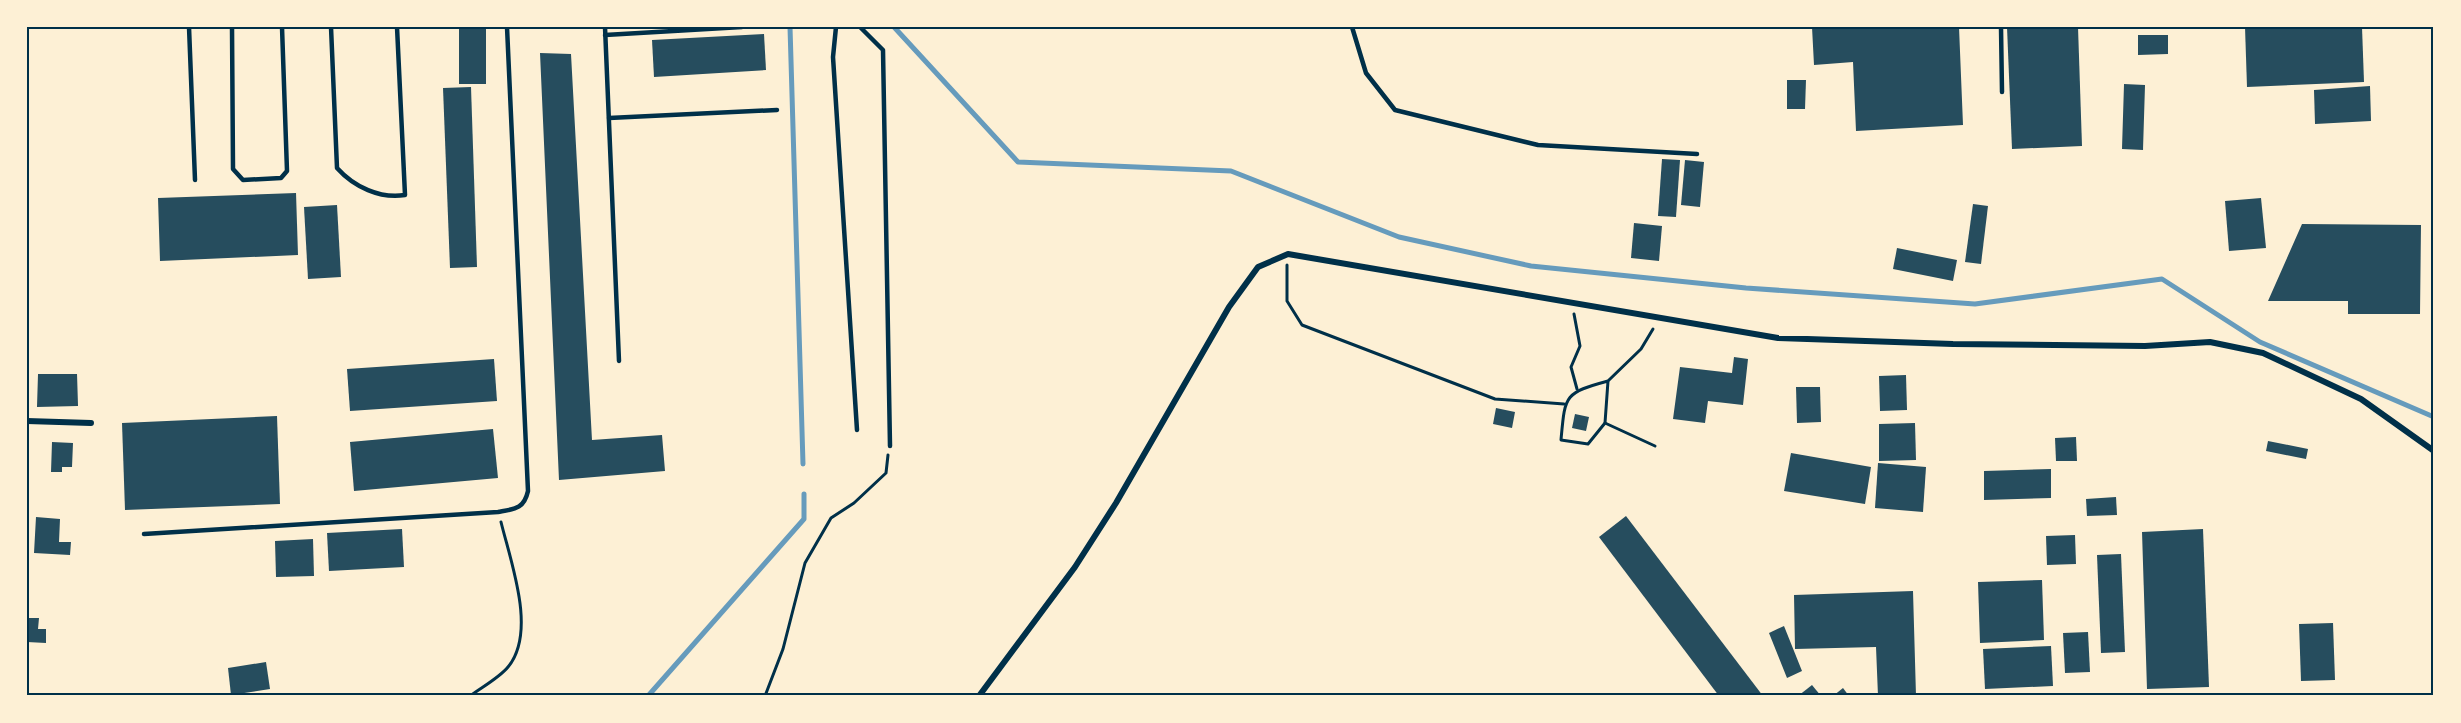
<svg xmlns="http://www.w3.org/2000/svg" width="2461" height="723" viewBox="0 0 2461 723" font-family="'Open Sans',sans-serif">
<rect width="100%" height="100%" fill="#fdf0d5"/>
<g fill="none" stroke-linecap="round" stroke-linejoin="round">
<g stroke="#669bbc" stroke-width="5">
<path d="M790,27l13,437"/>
<path d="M894,27l124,135 213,9 168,66 132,29 215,22 229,16 187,-25 98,63 174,75"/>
<path d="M648,696l156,-177v-25"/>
</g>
</g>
<g fill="#264d5e">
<rect x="459" y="27" width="27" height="57"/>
<path d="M1812,27h147l4,98 -107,6 -3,-69 -39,3z"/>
<path d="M2007,27h71l4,119 -70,3z"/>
<path d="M2245,27h117l2,55 -117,5z"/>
<path d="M764,34l2,36 -112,7 -2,-37z"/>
<path d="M2138,35h30v19l-30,1z"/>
<path d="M540,53l31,1 21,386 70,-5 3,36 -106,9z"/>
<path d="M1787,80h19l-1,29h-18z"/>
<path d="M2124,84l21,1 -2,65 -21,-1z"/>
<path d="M2370,86l1,35 -56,3 -1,-34z"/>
<path d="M471,87l6,180 -27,1 -7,-180z"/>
<path d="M1662,159l18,1 -4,57 -18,-1z"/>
<path d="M1685,160l19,2 -4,45 -19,-2z"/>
<path d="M296,193l2,62 -138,6 -2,-63z"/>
<path d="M2261,198l5,50 -37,3 -4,-50z"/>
<path d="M1973,204l15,2 -7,58 -16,-2z"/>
<path d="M337,205l4,72 -33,2 -4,-72z"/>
<path d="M1634,223l28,3 -3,35 -28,-3z"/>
<path d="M2302,224l119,1 -1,89h-72v-13h-80z"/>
<path d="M1897,248l60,12 -4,21 -60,-12z"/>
<path d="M1734,357l14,2 -5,46 -35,-4 -3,22 -32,-4 7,-52 52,6z"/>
<path d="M494,359l3,42 -147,10 -3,-42z"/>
<path d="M38,374h39l1,32 -41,1z"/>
<path d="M1906,375l1,35 -27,1 -1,-35z"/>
<path d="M1796,387h24l1,35 -24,1z"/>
<path d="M1496,408l19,4 -3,16 -19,-4z"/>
<path d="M1575,414l14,3 -3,14 -14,-3z"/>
<path d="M277,416l3,88 -155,6 -3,-87z"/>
<path d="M1915,423l1,37 -37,1v-37z"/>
<path d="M493,429l5,49 -144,13 -4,-49z"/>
<path d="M2076,437l1,24h-21l-1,-23z"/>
<path d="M2268,441l40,8 -2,10 -40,-8z"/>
<path d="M52,442l21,1 -1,24h-10v5h-11z"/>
<path d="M1791,453l80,14 -6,37 -81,-13z"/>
<path d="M1878,463l48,4 -3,45 -48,-4z"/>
<path d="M2051,469v29l-67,2v-29z"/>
<path d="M2116,497l1,18 -30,1 -1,-17z"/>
<path d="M1626,516l137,180h-44l-120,-159z"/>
<path d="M36,517l24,2 -1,23h12l-1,13 -36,-2z"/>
<path d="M402,529l2,38 -75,4 -2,-38z"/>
<path d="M2203,529l6,158 -62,2 -5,-157z"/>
<path d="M2075,535l1,29 -29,1 -1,-29z"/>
<path d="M313,539l1,37 -38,1 -1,-36z"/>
<path d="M2121,554l4,98 -24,1 -4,-98z"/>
<path d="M2042,580l2,60 -64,3 -2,-61z"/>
<path d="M1913,591l3,105h-38l-2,-49 -81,2 -1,-54z"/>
<path d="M27,618h12l-1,11h8v14l-19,-1z"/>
<path d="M2333,623l2,57 -34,1 -2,-57z"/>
<path d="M1784,626l18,45 -15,7 -18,-45z"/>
<path d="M2088,632l2,40 -25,1 -2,-40z"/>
<path d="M2051,646l2,40 -68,3 -2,-40z"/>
<path d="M266,662l4,27 -39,6 -3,-27z"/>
<path d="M1812,685l9,11h-23z"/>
<path d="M1843,688l6,8h-16z"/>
</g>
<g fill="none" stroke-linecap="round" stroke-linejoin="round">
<g stroke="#003049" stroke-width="3">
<path d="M1287,265v36l15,24 193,74 69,5"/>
<path d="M1574,314l6,32 -9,21 6,22"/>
<path d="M1609,380l32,-31 12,-20"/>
<path d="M1608,381l-3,42 -17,21 -27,-4c4,-45 3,-47 47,-59z"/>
<path d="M1605,423l50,23"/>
<path d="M470,696c12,-9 29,-18 38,-29 29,-35 3,-104 -7,-145"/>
<path d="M765,696l18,-47 22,-86 26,-45 23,-15 32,-30 2,-18"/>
</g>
<g stroke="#003049" stroke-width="4.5">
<path d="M189,27l6,153"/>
<path d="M232,27l1,142 10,11 38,-2 6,-7 -5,-144"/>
<path d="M331,27l6,141c17,19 43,31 68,27l-8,-168"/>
<path d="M605,27l14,334"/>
<path d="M836,27l-3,30 24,373"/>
<path d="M860,27l23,23 7,396"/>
<path d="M1352,27l14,46 29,37 143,35 159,9"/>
<path d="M2001,27l1,65"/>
<path d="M605,35l137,-8"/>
<path d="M609,118l168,-8"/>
<path d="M144,534l354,-22c17,-3 26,-3 30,-21l-21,-464"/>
</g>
<g stroke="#003049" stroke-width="6">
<path d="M27,421l64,2"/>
<path d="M979,696l96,-129 41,-64 113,-196 29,-40 30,-13 490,84 175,6 192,2 65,-4 53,11 98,46 73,52"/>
</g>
</g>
<rect width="2461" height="723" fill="none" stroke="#fdf0d5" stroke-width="57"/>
<rect x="28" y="28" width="2404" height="666" fill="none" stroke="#003049" stroke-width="2"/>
</svg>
